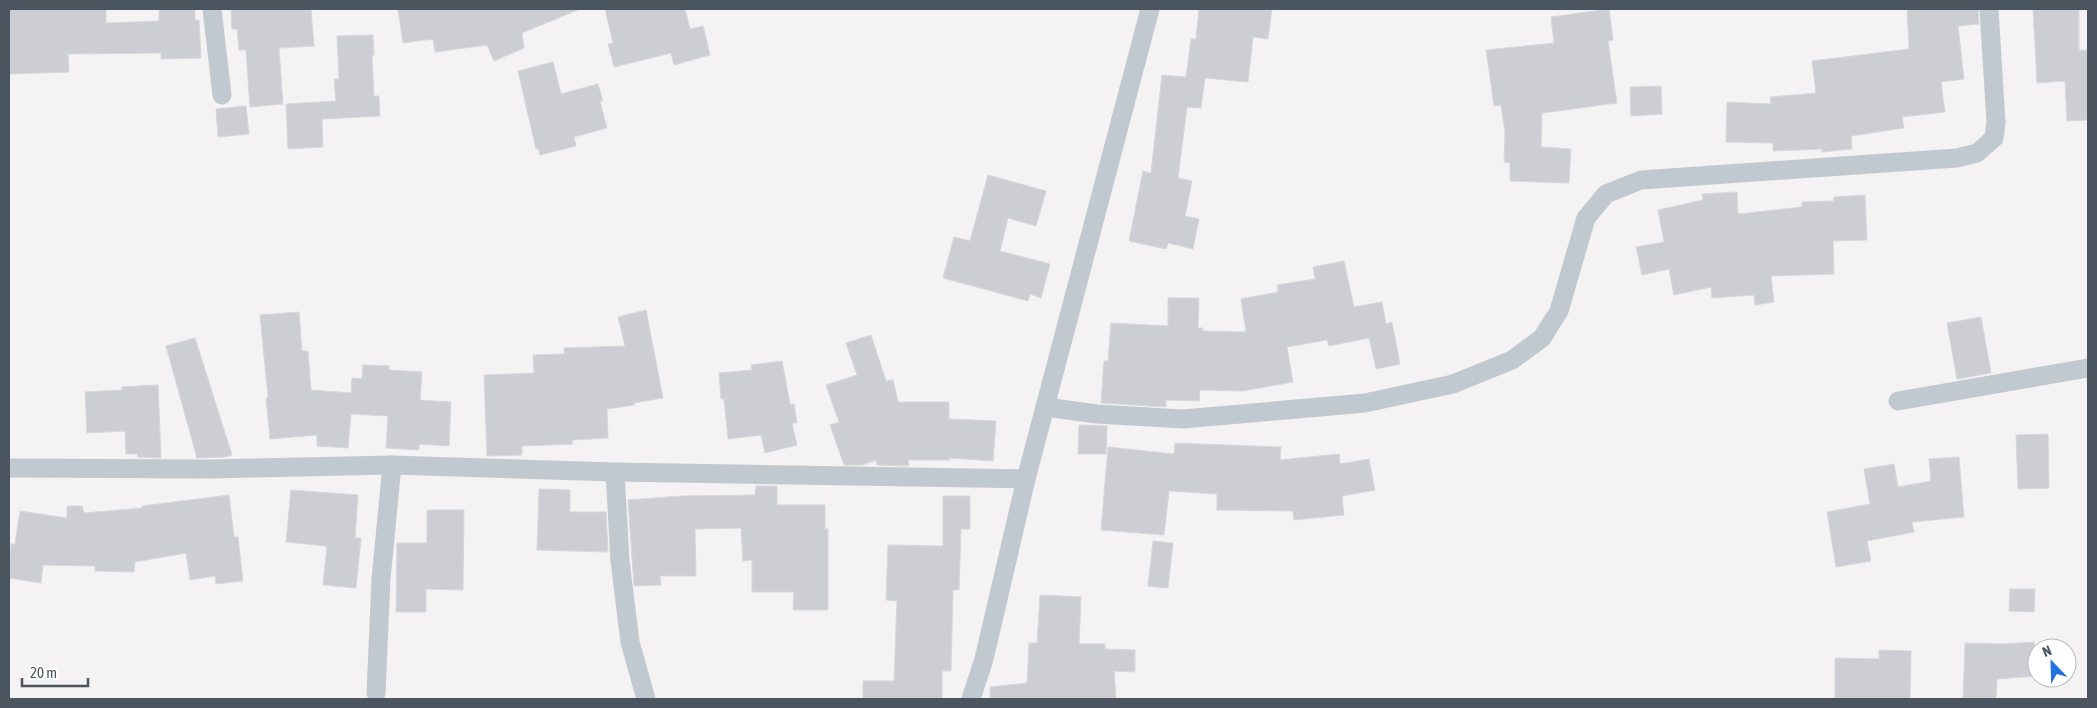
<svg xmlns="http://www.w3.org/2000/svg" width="2097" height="708" viewBox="0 0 2097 708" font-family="'Asap Condensed',sans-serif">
<rect width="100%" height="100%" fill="#f4f2f2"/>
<g fill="#cdced4" stroke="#d7d8dd">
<path d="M9,9h97v14l53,-2v-12h36v11h4l2,38 -40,1v-6l-93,1 1,18 -60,2z"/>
<path d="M231,9h80l3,37 -35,2 4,56 -33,3 -4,-57h-7l-2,-21h-5z"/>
<path d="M398,9h182l-58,24 2,15 -30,13 -7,-16 -52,7 -2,-13 -30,4z"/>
<path d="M605,9h80l5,20 13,-3 7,29 -36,10 -3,-12 -57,14 -6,-23 5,-1z"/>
<path d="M1199,9h73l-4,30 -15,-2 -5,45 -43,-4 -4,30 -14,-1 -9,71 14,3 -7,35 14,3 -6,30 -25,-6 -2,6 -37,-8 14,-70 8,2 11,-98 24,2 5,-38h5z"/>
<path d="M1609,9l4,31 -5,1 9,62 -75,10 -1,34 30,2 -2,34 -59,-2v-18l-6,-1 1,-30 -4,-27 -7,1 -8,-56 68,-7 -3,-26z"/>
<path d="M1907,9h71l1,15 -21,2 6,53 -23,3 4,30 -43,5 2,11 -53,8 1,13 -30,3v-3l-49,2v-8l-47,-1 1,-40 44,2 -1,-7 46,-4 -4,-32 97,-12z"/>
<path d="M2033,9h46v41h9v70l-21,1 -2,-40 -28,2z"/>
<path d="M373,35l1,20h-2l2,41h5l1,20 -58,3 1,28 -35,2 -2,-45 50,-3 -2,-22h5l-2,-43z"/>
<path d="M553,62l8,32 37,-10 5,17h-3l7,27 -33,9 2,9 -36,9 -2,-7 -2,1 -18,-78z"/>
<path d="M1661,86l1,28 -31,2 -1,-29z"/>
<path d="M246,106l3,28 -31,3 -2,-28z"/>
<path d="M988,175l58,16 -10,35 -28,-8 -8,33 50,13 -9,34 -11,-4 -2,7 -85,-23 11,-41 16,4z"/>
<path d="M1737,192l1,22 64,-7v-5l32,-1v-4l31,-2 2,45 -34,1 1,33 -63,2 3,26 -19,3 -1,-10 -42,3 -1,-11 -37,8 -5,-26 -27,6 -6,-28 28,-5 -6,-32 45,-10 -1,-6z"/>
<path d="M1344,261l10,46 28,-5 4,22 6,-2 8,42 -24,5 -7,-31 -40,8 -2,-6 -40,7 6,35 -50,9 -43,-1 -1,11 -33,-1v7l-65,-4 3,-42h4l3,-38 57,3v-28h31l-1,30h5v3l43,1 -5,-33 37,-7 -1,-7 38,-6 -2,-12z"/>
<path d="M646,310l17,88 -29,5v2l-27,4 1,29 -36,2 1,4 -51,2v9l-35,1 -3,-81 50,-2 -1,-18 31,-1v-6l61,-2 -7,-29z"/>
<path d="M299,312l3,39h6l3,39 40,3 1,-15 10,1 1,-14 26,1v4l33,2 -2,28 31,2 -2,44 -30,-2v6l-33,-2 2,-32 -37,-2 -3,34 -31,-2v-11l-47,4 -4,-41 2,-1 -8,-82z"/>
<path d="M1981,317l10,56 -34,6 -10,-56z"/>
<path d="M871,335l15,46 7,-1 5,22h51v17l47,2 -3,40 -43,-3v2h-42l1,5 -4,1 -28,-1 -1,-5 -14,5h-18l-14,-40 9,-3 -13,-37 31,-10 -11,-32z"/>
<path d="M195,338l37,117 -7,2 -28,1 -31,-112z"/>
<path d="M782,361l8,43h4l3,19h-5l5,22 -32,8 -4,-18 -33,4 -4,-40h-3l-2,-26 33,-3 -1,-5z"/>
<path d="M158,385l3,73 -23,-1 -1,-3h-11l-1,-23 -38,2 -2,-41 37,-2v-3z"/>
<path d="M1079,425l28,1 -1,28h-28z"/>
<path d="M2048,434l1,54 -31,1 -2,-54z"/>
<path d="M1175,443l106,4 -1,13 59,-6 1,10 29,-5 6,31 -33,6 2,19 -50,5 -1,-9 -76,-1v-16l-48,-3 -5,44 -63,-5 7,-83 66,7z"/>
<path d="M1959,457l5,60 -52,5 2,10 -47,9 4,20 -35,6 -9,-55 43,-8 -6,-35 30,-5 4,23 33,-6 -2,-22z"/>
<path d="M756,486h21v19h48v24h3v81h-35l1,-18h-42v-32l-9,1 -2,-33 -46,1 1,47h-36l1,9 -27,1 -6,-86 53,-4 74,-1z"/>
<path d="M539,489l31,1v22h36l2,40 -71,-2z"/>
<path d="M291,490l67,5 -3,43h6l-5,50 -33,-3 4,-39 -41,-4z"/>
<path d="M229,495l5,42h4l5,44 -27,3 -1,-8 -25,4 -4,-27 -51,9 -1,10 -39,-1v-5l-52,-1 -2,18 -32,-5 2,-34h4l5,-33 47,7v-12h15l2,7 58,-5v-2z"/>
<path d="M943,496h27v33h-9l-2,61h-6l-2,81h-9v28h-79v-18h31l3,-80 -11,-1 2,-55 55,1z"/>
<path d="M427,510h37l-1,80 -37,-1v23h-30l1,-69h30z"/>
<path d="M1153,541l20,2 -5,45 -20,-2z"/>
<path d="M2010,589h25l-1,23 -25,-1z"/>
<path d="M1040,595l41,2 -2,47h26v5l30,1v22l-21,-1 2,28h-126v-12l37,-4 2,-40h8z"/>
<path d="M2034,642l3,34 -40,3 -1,20h-33l2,-56 38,1z"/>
<path d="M1879,650l32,1 -1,48h-75v-41l44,1z"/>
</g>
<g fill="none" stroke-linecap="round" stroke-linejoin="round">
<g stroke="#c1c9d0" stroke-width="19">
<path d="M212,9l10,86"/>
<path d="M1898,401l190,-33"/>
<path d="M1045,407l52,7 86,5 182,-16 88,-19 59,-24 30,-22 17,-27 27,-93 20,-24 35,-14 316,-22 20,-5 17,-15 2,-16 -7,-113"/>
<path d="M9,468l200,1 183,-4 223,7 411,7"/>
<path d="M615,472l5,89 10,81 16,57"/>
<path d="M376,693l5,-114 11,-114"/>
<path d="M971,699l13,-40 42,-180 124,-470"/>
</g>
</g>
<rect width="2097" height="708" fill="none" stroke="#4b555f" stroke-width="20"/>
<g transform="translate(2052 663) rotate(337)"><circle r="24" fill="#ffffff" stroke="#b7bbbf"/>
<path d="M0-4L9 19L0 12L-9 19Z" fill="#2273de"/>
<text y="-8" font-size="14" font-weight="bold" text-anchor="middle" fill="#4b555f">N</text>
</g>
<path d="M22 678v8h66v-8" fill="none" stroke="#4b555f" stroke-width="2.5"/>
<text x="30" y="678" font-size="15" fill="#4b555f" stroke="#ffffff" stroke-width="4" paint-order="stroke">20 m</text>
</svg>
